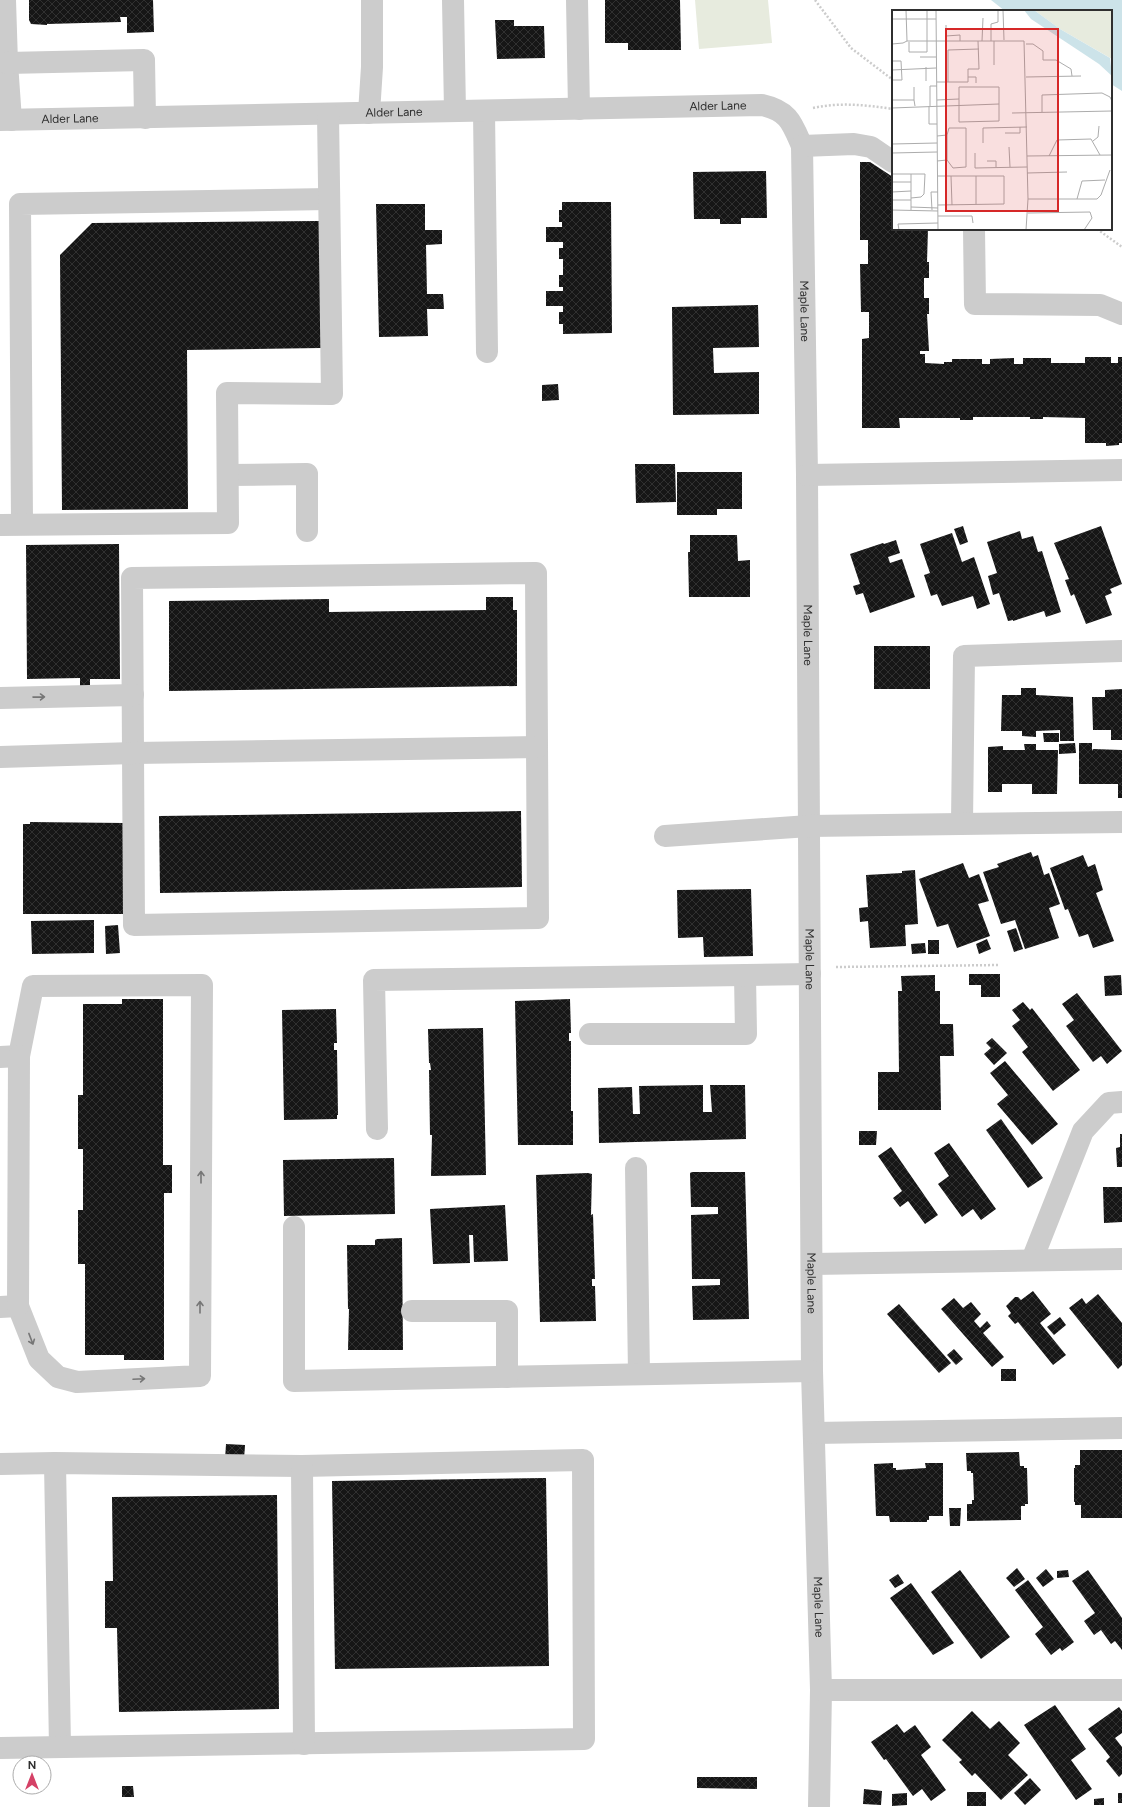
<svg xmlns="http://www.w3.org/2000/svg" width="1122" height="1807" viewBox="0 0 1122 1807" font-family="Figtree,sans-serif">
<defs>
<pattern id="building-cross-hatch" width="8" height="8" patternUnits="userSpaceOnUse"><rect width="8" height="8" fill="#161616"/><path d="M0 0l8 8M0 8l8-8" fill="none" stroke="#303030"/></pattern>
</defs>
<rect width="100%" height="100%" fill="#fff"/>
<path fill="#e7ebde" d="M695,0h73l4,43 -73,6z"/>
<path fill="#cce3e9" d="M991,0h131v91l-11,-7v-73h-106z"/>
<g fill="url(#building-cross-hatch)">
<path d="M29,0h124l1,32 -27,1v-16h-7l1,5 -74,2v1l-16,-1 -2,-4z"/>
<path d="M605,0h75l1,50h-53v-7h-23z"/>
<path d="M495,20h19v6h30l1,32 -48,1z"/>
<path d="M860,162h10l23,15v52h35l-1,33h2v16h-5v20h5v16h-2l2,37h-9v3h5v9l19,1v-2h8v-3h30v5h8v-5l24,-1v6h9v-6h28v5h34v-6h26v6h7v-6h4v86h-3v2l-13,1v-3h-21v-25l-42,-1v2h-13v-2h-57v3h-13v-2h-61l1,10h-38v-89l7,-1v-26h-8l-1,-48h8v-24h-8z"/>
<path d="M766,171l1,47h-26v6h-21v-5h-26l-1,-47z"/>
<path d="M562,202h49l1,131 -49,1v-10h-4v-12h4v-6h-17v-15h17v-4h-4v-12h4v-16h-4v-11h4v-6h-17v-15h16v-5h-3v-12h3z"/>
<path d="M376,204h49v26h17v14l-16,1 1,49h16l1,15h-17l1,27 -49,1z"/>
<path d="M320,221l1,127 -134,2 1,159 -126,1 -2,-255 32,-32z"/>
<path d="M758,305l1,42 -46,1 1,25 45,-1v42l-86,1 -1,-108z"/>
<path d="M558,384l1,16 -17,1v-16z"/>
<path d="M635,464h40l1,38 -40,1z"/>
<path d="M677,472h65v37h-25v6h-40z"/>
<path d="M963,526l5,16 -8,3 -6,-16z"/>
<path d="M1101,526l21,58 -12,5 2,4 -7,3 7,19 -26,9 -12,-30 -3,2 -6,-16 4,-1 -15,-36z"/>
<path d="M1020,531l2,8 11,-3 5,16 4,-1 19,61 -15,5 -2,-6 -31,10v-1l-5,1 -9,-28 -6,2 -5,-19 9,-3 -10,-31z"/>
<path d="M952,533l10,29 12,-5 16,47 -13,5 -4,-13 -31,10 -5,-12 -6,2 -7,-21 6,-2 -10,-29z"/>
<path d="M690,535h47l1,26 12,-1v37h-61l-1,-45h2z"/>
<path d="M896,540l4,13 -12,4 2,6 12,-4 13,38 -45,16 -7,-20 -7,2 -3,-9 7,-2 -10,-30 33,-11 1,1z"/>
<path d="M119,544l1,135h-30v9h-10v-10l-53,1 -1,-134z"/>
<path d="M486,597h27v13h4v76l-348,5v-90l160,-2v13l157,-2z"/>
<rect x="874" y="646" width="56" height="43"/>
<path d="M1021,688h15v7l37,2 1,44h-14v-11l-24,1v6l-14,-1v-5h-21l1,-36h19z"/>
<path d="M1122,689v51h-11v-10h-18l-1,-33h13v-7z"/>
<path d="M1043,733h16v9h-15z"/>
<path d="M1075,743l1,10 -17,1v-10z"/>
<path d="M1079,743h13v8l1,-2 29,1v48h-4v-14h-39z"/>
<path d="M1024,744h12v6h22l-1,44h-25v-10h-30v8h-14v-45l15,-1v4h22z"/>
<path d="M521,811l1,76 -362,6 -1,-77z"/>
<path d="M30,822l94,1v91h-101v-90h7z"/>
<path d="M1031,852l2,5 5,-2 6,20 5,-2 11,31 -11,4 10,30 -34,11 -10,-29 -14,4 -18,-52 16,-5 -2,-3z"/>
<path d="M1083,855l5,12 7,-3 8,26 -7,3 18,48 -21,7 -5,-14 -9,3 -11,-28 -3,1 -15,-42z"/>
<path d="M963,863l6,15 10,-4 10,27 -11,3 12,32 -33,12 -9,-24 -11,3 -18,-48z"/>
<path d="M915,870l3,54 -13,1 1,21 -36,2 -2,-27 -8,1 -1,-14 9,-1 -2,-32 36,-2v-2z"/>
<path d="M751,889l2,67 -49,1 -1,-20 -25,1 -1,-48z"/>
<path d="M94,920v33l-62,1 -1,-33z"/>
<path d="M118,925l2,28 -14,1 -1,-28z"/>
<path d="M1016,928l7,21 -9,3 -7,-21z"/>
<path d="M987,939l4,10 -12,5 -3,-10z"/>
<rect x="928" y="940" width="11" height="14"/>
<path d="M925,943l1,10 -14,1 -1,-10z"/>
<path d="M969,974h31v23h-19v-12h-12z"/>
<path d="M935,975v16h5v33h13l1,32h-14l1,54h-63v-38h21l-1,-81h4l-1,-15z"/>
<path d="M1121,975l1,20 -17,1 -1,-20z"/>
<path d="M1077,993l45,58 -15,13 -6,-8 -8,6 -27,-36 8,-6 -12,-16z"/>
<path d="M122,999h41v166h9v28h-8v167h-40v-5h-39v-91h-7v-54h5v-61h-5v-54h5v-91h39z"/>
<path d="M570,999l1,34h-2v8h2v70h2v34h-55l-3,-144z"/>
<path d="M1023,1002l7,8 2,-2 48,62 -27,21 -31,-39 6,-5 -16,-21 8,-6 -8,-10z"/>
<path d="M336,1009l1,34h-3v7h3l1,65h-1v4l-53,1 -2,-110z"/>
<path d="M483,1028l3,147 -55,1 1,-41h-2l-1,-65h2l-1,-7h-1l-1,-34z"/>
<path d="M992,1038l15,15 -13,12 -10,-11 7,-6 -5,-5z"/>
<path d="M1005,1061l53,63 -26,21 -35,-41 11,-9 -18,-22z"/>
<path d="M703,1085v27h9l-2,-27h35l1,54 -147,4 -1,-55 34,-1 1,27h7l-1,-28z"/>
<path d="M1001,1119l42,59 -15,10 -42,-58z"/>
<path d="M859,1131h18l-1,14h-17z"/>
<path d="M1120,1134h2v33h-5l-1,-19 4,-1z"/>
<path d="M949,1143l47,66 -15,11 -8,-11 -11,8 -24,-33 11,-8 -15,-23z"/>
<path d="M891,1147l47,68 -13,9 -17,-23 -8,6 -7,-9 9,-7 -24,-35z"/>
<path d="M394,1158l1,56 -111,2 -1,-56z"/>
<path d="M692,1172h53l4,147 -56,1 -1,-34 28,-1v-6h-28l-1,-64 27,-1v-7h-27l-1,-34z"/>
<path d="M588,1173l4,1 -1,41 2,-1 2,65h-3v7h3l1,35 -56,1 -4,-147z"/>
<path d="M1103,1187h19v35l-18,1z"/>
<path d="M505,1205l3,56 -34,1 -1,-27h-4l1,28 -37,1 -3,-55z"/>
<path d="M402,1238l1,112h-55l1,-41h-1l-1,-64h28v-5l2,-1z"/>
<path d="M1033,1291l18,23 -11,9 26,32 -13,10 -35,-43 -3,2 -7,-8 3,-3 -5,-7 9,-9h3l3,3z"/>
<path d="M1098,1294l24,29v42l-4,4 -49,-61 13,-10 4,6z"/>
<path d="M954,1298l9,10 8,-6 10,12 -7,7 6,7 7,-7 4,5 -8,7 21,24 -12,10 -51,-58z"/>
<path d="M899,1304l52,59 -12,10 -52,-59z"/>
<path d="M1060,1317l6,8 -12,10 -7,-8z"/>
<path d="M954,1349l9,10 -7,6 -9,-10z"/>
<rect x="1001" y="1369" width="15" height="12"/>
<path d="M226,1444l19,1 -1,15h-19z"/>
<path d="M1080,1450h42v68h-41v-13h-6v-3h-1v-34h1v-3h5z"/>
<path d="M1019,1452l1,14h4v2h3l1,36h-3v2h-4v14l-54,1v-17h5v-4h2l-1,-27h-2v-2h-4l-1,-18z"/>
<path d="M893,1463v5h3v2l30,-2 -1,-5h18v53h-14v4h-2v2h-37l-1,-6h-13l-2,-52z"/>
<path d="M546,1478l3,188 -214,3 -3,-188z"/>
<path d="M277,1495l2,214 -160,3 -2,-84h-12v-47h8l-1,-84z"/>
<path d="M949,1508h12l-1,18h-10z"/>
<path d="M1017,1568l8,11 -11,8 -8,-9z"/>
<path d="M1046,1569l8,10 -11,8 -7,-9z"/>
<path d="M960,1570l50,67 -29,22 -50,-67z"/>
<path d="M1068,1570l1,7 -12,1v-7z"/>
<path d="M1088,1570l34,48v32l-7,-9 -4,3 -10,-14 -7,5 -10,-14 11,-8 -23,-32z"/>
<path d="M898,1574l6,9 -9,5 -6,-8z"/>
<path d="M1028,1580l46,62 -12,9 -2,-3 -9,7 -16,-21 8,-7 -28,-37z"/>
<path d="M911,1583l43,60 -21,12 -43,-57z"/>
<path d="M1055,1705l31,44 -15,11 21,29 -16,11 -52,-75z"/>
<path d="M1119,1707l3,4v22l-7,5 7,9v27l-3,3 -13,-16 4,-4 -22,-28z"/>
<path d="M972,1711l18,18 9,-8 21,22 -12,12 20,20 -27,25 -26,-27 -3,3 -13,-14 3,-2 -20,-20z"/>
<path d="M897,1724l7,9 11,-8 16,22 -10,8 25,35 -15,11 -9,-12 -9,7 -27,-37 -2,1 -13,-18z"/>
<path d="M697,1777h60v12l-60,-1z"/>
<path d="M1030,1778l11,12 -16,15 -11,-12z"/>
<path d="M122,1786h11l1,11h-12z"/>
<path d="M864,1789l18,2 -1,14 -18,-1z"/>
<rect x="967" y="1792" width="19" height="14"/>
<path d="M907,1793v12l-15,1v-12z"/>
<rect x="1118" y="1793" width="4" height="10"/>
<path d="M1104,1798v7h-10v-6z"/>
</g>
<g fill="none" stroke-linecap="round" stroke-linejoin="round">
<g stroke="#ccc" stroke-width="2.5" stroke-dasharray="2 2" stroke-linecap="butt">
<path d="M815,0l36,48 42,32"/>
<path d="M813,108c28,-6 52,-3 80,1"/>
<path d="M1097,229l25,18"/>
<path d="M836,967l164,-2"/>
</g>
<g stroke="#ccc" stroke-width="22">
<path d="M5,0l2,63 4,57"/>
<path d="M453,0l2,111"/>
<path d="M577,0l2,109"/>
<path d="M7,63l137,-3 1,58"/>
<path d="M484,111l3,241"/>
<path d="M369,113l3,-46v-67"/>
<path id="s1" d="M0,120l762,-15c27,6 30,18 40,41l5,329 5,896 9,319 -2,117"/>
<path d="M802,146l52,-2 17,3 22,15"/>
<path d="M974,229l1,75 125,1 22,9"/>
<path d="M228,475l79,-1v57"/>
<path d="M807,475l315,-5"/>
<path d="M22,524l-2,-320 309,-5"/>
<path d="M0,525l228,-2 -1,-130 105,1 -4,-280"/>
<path d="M536,573l2,345 -404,7 -2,-347z"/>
<path d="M0,698l133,-3"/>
<path d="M0,757l134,-4 403,-6"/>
<path d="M962,823l2,-167 158,-5"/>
<path d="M665,836l144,-10 313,-4"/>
<path d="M590,1034h156l-1,-59"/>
<path d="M0,1057l19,-1 14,-70 169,-1 -2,391 -123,6 -19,-5 -19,-18 -21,-53 -18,1"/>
<path d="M377,1129l-3,-149 436,-6"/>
<path d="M636,1168l3,206"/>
<path d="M294,1227v154l518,-10"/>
<path d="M1032,1260l51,-129 26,-28 13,-1"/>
<path d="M812,1264l310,-5"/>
<path d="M18,1306l1,-250"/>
<path d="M412,1311h95v66"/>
<path d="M814,1433l308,-5"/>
<path d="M55,1463l5,284"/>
<path d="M0,1464l55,-1 247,3 281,-6 1,279 -584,9"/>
<path d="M302,1466l2,278"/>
<path d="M821,1690h301"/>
</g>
</g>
<defs><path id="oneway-shaft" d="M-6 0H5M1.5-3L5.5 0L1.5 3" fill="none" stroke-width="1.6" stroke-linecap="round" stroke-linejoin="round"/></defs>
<g stroke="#767676">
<use href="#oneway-shaft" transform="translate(39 697) rotate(-1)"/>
<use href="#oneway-shaft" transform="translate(201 1177) rotate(-90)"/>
<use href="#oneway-shaft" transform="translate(200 1307) rotate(-90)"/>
<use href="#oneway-shaft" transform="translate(31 1339) rotate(69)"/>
<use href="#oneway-shaft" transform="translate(139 1379) rotate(-3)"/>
</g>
<g text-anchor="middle" stroke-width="4" stroke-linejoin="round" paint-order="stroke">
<g font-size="12" fill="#2f2f2f" stroke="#fff">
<text dy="4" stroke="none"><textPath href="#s1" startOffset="718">Alder Lane</textPath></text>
<text dy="4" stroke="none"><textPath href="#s1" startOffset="394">Alder Lane</textPath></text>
<text dy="4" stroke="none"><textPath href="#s1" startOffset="70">Alder Lane</textPath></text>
<text dy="4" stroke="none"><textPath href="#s1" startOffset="988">Maple Lane</textPath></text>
<text dy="4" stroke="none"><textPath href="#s1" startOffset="1312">Maple Lane</textPath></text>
<text dy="4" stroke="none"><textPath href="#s1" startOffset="1636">Maple Lane</textPath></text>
<text dy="4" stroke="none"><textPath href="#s1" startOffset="1960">Maple Lane</textPath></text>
<text dy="4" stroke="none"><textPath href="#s1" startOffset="2284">Maple Lane</textPath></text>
</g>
</g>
<g transform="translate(892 10)">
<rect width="220" height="220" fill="#fff"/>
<path d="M142,0h78v49l-52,-30z" fill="#e7ebde"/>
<path d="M132,0h10l26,19 50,29 2,18 -13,-12 -68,-45z" fill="#cce3e9"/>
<path fill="none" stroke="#acacac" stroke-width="1" d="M44,0l2,220M111,0l1,30M0,9h44M54,15v13M54,26l14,-1v6M15,31h117l4,158 -2,31M90,31l1,-23M99,31v-17l7,-2v-12M102,31v24M17,32v10h18v-42M0,34l11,-1 4,-2 -1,-31M134,34h7l10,7v9h13l15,9 1,7M28,47h16M0,51h9l1,19h-10M34,57v14M0,60l44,-2M76,67h8v6M134,67l55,-1M45,72h31v-13h11l-1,-28M56,72v-32l31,-1M22,77v13M67,77h40v34l-40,1zM0,90h22l1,6M45,90l22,-1M37,96v18h8M38,96v-20h7M0,98l107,-4M150,102v-17l60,-2 8,4 2,4M120,103l100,-2M113,123h15v-6M45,126l10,-1 2,-7h17v39l-13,1 -6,-8 -10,1M201,131l5,-4 1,-11M91,133v-15l44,-1M0,134l45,-1M117,137l1,20M0,143l45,-1M83,143v15l52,-1M135,146l85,-1M157,146l8,-16 34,-1 9,16M55,150v-25M95,151h9v6M135,163l40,-1M0,164h19v36M19,164h14l-1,20 -3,3 -10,1M46,166h66v28l-66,1M59,166l1,29M84,166v28M0,172h19M0,182l19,-1M136,189h69l4,-4 9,-25M185,189l5,-18 23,-1M0,190h19M19,197l27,1M0,200l46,1M40,200l-1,-18h7M136,203l62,-1 2,6 -8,12M46,206h34l1,7M7,220l-1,-6 40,-1"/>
<path fill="#d62828" fill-opacity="0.15" stroke="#d62828" stroke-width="2" d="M54,19h112v182h-112z"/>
<rect width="220" height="220" fill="none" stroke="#2f2f2f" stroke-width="2"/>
</g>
<g transform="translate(32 1775)"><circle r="19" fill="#ffffff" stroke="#acacac"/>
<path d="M0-3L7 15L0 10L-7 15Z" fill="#d54166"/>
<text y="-6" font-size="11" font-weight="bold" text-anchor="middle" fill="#2f2f2f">N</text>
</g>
</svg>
